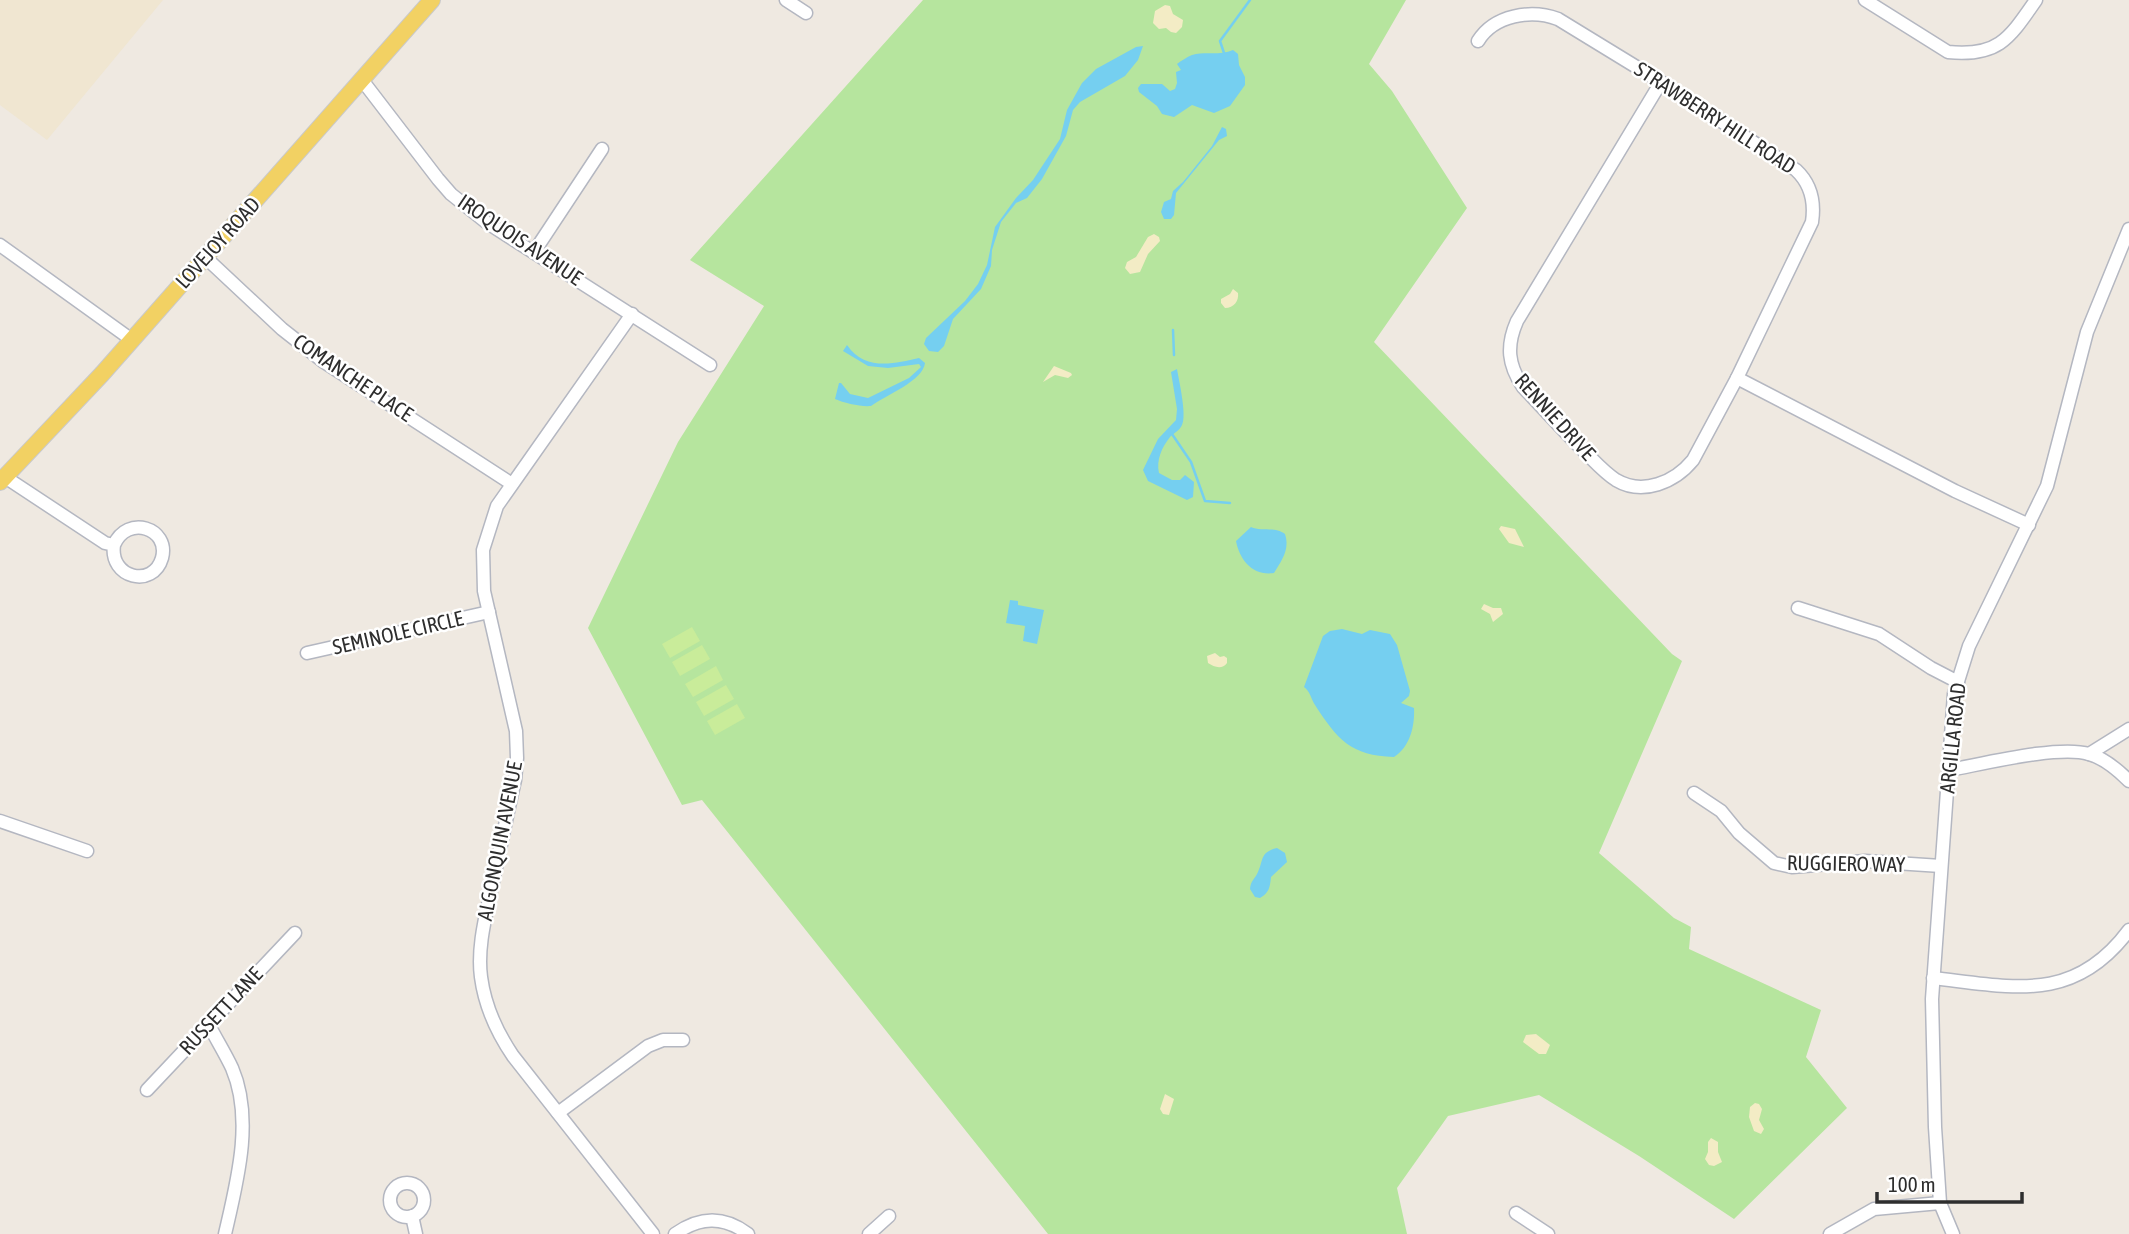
<svg xmlns="http://www.w3.org/2000/svg" width="2129" height="1234" viewBox="0 0 2129 1234" font-family="'Asap Condensed',sans-serif">
<rect width="100%" height="100%" fill="#efe9e1"/>
<path fill="#f0e6d1" d="M0,0h163l-116,140 -47,-35z"/>
<path fill="#b6e59e" d="M923,0h483l-37,64 23,27 75,117 -93,134 298,312 10,7 -83,192 75,65 17,9 -2,22 132,61 -15,47 41,51 -113,111 -95,-63 -100,-61 -91,21 -51,72 10,46h-359l-346,-434 -20,5 -94,-177 90,-186 86,-136 -74,-46z"/>
<g fill="#f3ecc5">
<path d="M1165,5l5,1 3,8 10,6 -1,7 -6,6 -5,-1 -5,-4 -7,1 -6,-6 2,-12z"/>
<path d="M1154,234l5,3 1,4 -12,13 -8,18 -10,2 -5,-6 2,-6 9,-5 12,-20z"/>
<path d="M1233,289l5,4c1,8 -4,15 -13,15l-4,-5v-4l9,-5z"/>
<path d="M1054,366l17,7 1,2 -4,3 -13,-3 -12,7z"/>
<path d="M1501,526l14,3 9,18 -15,-4 -10,-14z"/>
<path d="M1484,604l9,4h8l2,6 -10,8 -3,-8 -9,-5z"/>
<path d="M1215,653l5,4 4,-1 3,2v5c-5,7 -13,4 -19,0l-1,-7z"/>
<path d="M1536,1034l14,11 -4,9h-7l-16,-12 3,-7z"/>
<path d="M1165,1094l9,5 -5,16 -6,-1 -3,-5z"/>
<path d="M1755,1103l4,1 3,5 -3,11 5,9 -3,5 -7,-3 -5,-14 1,-10z"/>
<path d="M1711,1138l7,4v10l4,10 -8,4 -5,-1 -4,-6 3,-7v-10z"/>
</g>
<g fill="#c9ec9a">
<path d="M692,627l8,14 -30,17 -8,-14z"/>
<path d="M702,645l8,14 -30,17 -8,-14z"/>
<path d="M716,666l7,14 -30,17 -8,-13z"/>
<path d="M726,685l8,14 -30,17 -8,-14z"/>
<path d="M737,704l8,14 -30,17 -8,-14z"/>
</g>
<g fill="#75cff0">
<path d="M1143,46l-5,14 -13,16 -45,26 -7,8 -7,26 -24,43 -15,19 -11,5 -15,19 -9,28 -1,16 -10,23 -28,30 -9,27 -6,6 -9,-1 -5,-7 2,-6 39,-37 13,-17 9,-19 8,-38 21,-29 17,-18 27,-41 7,-29 15,-27 14,-14 40,-22z"/>
<path d="M1233,50l5,4 1,11 6,12v8l-15,21 -16,7 -22,-8 -18,12 -12,-3 -5,-8 -18,-14 -1,-4 3,-4h21l8,7 5,-2 2,-6 -1,-11 5,-2 -4,-6c4,-3 10,-7 15,-9 13,-4 28,1 41,-5z"/>
<path d="M1222,127l4,2 1,7 -8,4 -43,53 -2,22 -3,4h-7l-3,-7 3,-10 7,-3 2,-8 10,-9 29,-36z"/>
<path d="M847,345c18,26 46,19 72,13l6,5c-2,18 -39,32 -54,43 -10,1 -27,-3 -36,-7l4,-16h2l9,11 18,4 41,-20 12,-11 -2,-3 -31,4 -20,-2 -25,-15z"/>
<path d="M1177,369c2,12 10,46 5,56 -2,5 -8,8 -12,12 -8,10 -14,23 -11,36l13,7h8l5,-5 9,7 -1,15 -6,3 -39,-19 -5,-11 15,-31 18,-19 1,-11 -6,-37z"/>
<path d="M1251,527c10,5 24,-1 34,7 5,15 -3,26 -11,39 -21,3 -34,-12 -38,-32z"/>
<path d="M1010,600l8,1v4l26,5 -7,34 -14,-3 2,-15 -19,-3z"/>
<path d="M1342,629l20,5 8,-4 20,4 7,11 13,46 -1,5 -8,7 13,5c1,18 -4,39 -20,49 -43,-1 -57,-18 -79,-52 -4,-6 -5,-14 -11,-18l19,-51 7,-5z"/>
<path d="M1277,848l8,5 2,9 -16,15c-1,10 -2,16 -11,21l-5,-1 -5,-8c1,-9 4,-9 7,-15 7,-13 2,-22 20,-26z"/>
</g>
<g fill="none" stroke-linecap="round" stroke-linejoin="round">
<g stroke="#75cff0" stroke-width="2.5">
<path d="M1224,53l-4,-12 30,-41"/>
<path d="M1173,330l1,25"/>
<path d="M1172,434l19,28 14,39 25,2"/>
</g>
<g stroke="#b4b7c1" stroke-width="15">
<g id="minor">
<path d="M786,0l20,13"/>
<path d="M1865,0l83,52c50,5 61,-13 88,-52"/>
<path d="M1478,41c16,-26 53,-32 80,-22l103,63 135,88c15,14 19,32 16,52l-75,156 218,113 74,34"/>
<path d="M362,80l76,99 13,15 35,28 224,143"/>
<path d="M1661,82l-144,239c-11,25 -9,44 6,66 21,22 42,46 64,67 9,9 18,19 29,26 27,16 59,2 77,-20l44,-82"/>
<path d="M0,245l132,95"/>
<path d="M534,252l68,-103"/>
<path d="M205,257l77,72 42,33 188,122"/>
<path d="M632,314l-135,192 -14,44 1,41 32,140 1,27 -2,22c-8,35 -15,70 -23,106 -6,29 -15,61 -11,91 4,30 15,54 32,79l140,178"/>
<path d="M5,477l100,66 9,2c13,-31 56,-17 48,13 -9,31 -53,20 -48,-13"/>
<path d="M1798,608l81,26 52,34 27,14"/>
<path d="M307,653l182,-41"/>
<path d="M2089,754l40,-25"/>
<path d="M1949,770c34,-6 109,-25 140,-16 15,4 29,16 40,27"/>
<path d="M1694,793l27,18 18,22 35,30 18,4 73,-6 76,5"/>
<path d="M0,821l87,30"/>
<path d="M1933,978c80,9 141,26 196,-48"/>
<path d="M209,1025c7,14 16,28 23,43 22,51 5,114 -7,166"/>
<path d="M147,1090l148,-157"/>
<path d="M558,1113l90,-67 15,-6h20"/>
<circle cx="407" cy="1200" r="17"/>
<path d="M1516,1213l32,21"/>
<path d="M412,1216l4,18"/>
<path d="M675,1234c24,-17 48,-19 73,0"/>
<path d="M869,1234l20,-18"/>
<path d="M1830,1234l44,-25 66,-6"/>
<path d="M1953,1234l-13,-31 -5,-76 -3,-128 22,-305 15,-48 78,-160 40,-154 42,-103"/>
</g>
</g>
<g stroke="#c9c9c9" stroke-width="18">
<path id="major" d="M0,482l102,-108 330,-374"/>
</g>
<use href="#minor" stroke="#fff" stroke-width="12"/>
<use href="#major" stroke="#f2d163" stroke-width="16"/>
</g>
<g text-anchor="middle" stroke-width="5" stroke-linejoin="round" paint-order="stroke">
<g font-size="21" fill="#2e2e2e" stroke="#fff">
<text transform="translate(1715 118) rotate(33)" y="7">STRAWBERRY HILL ROAD</text>
<text transform="translate(520 240) rotate(34)" y="7">IROQUOIS AVENUE</text>
<text transform="translate(218 243) rotate(-48)" y="7">LOVEJOY ROAD</text>
<text transform="translate(353 378) rotate(34)" y="7">COMANCHE PLACE</text>
<text transform="translate(1555 417) rotate(48)" y="7">RENNIE DRIVE</text>
<text transform="translate(398 633) rotate(-13)" y="7">SEMINOLE CIRCLE</text>
<text transform="translate(1953 738) rotate(-84)" y="7">ARGILLA ROAD</text>
<text transform="translate(500 841) rotate(-79)" y="7">ALGONQUIN AVENUE</text>
<text transform="translate(1846 864) rotate(1)" y="7">RUGGIERO WAY</text>
<text transform="translate(221 1011) rotate(-47)" y="7">RUSSETT LANE</text>
</g>
</g>
<path d="M1877 1192v10h145v-10" fill="none" stroke="#2e2e2e" stroke-width="3.5"/>
<text x="1888" y="1192" font-size="21" fill="#2e2e2e" stroke="#ffffff" stroke-width="5" paint-order="stroke">100 m</text>
</svg>
